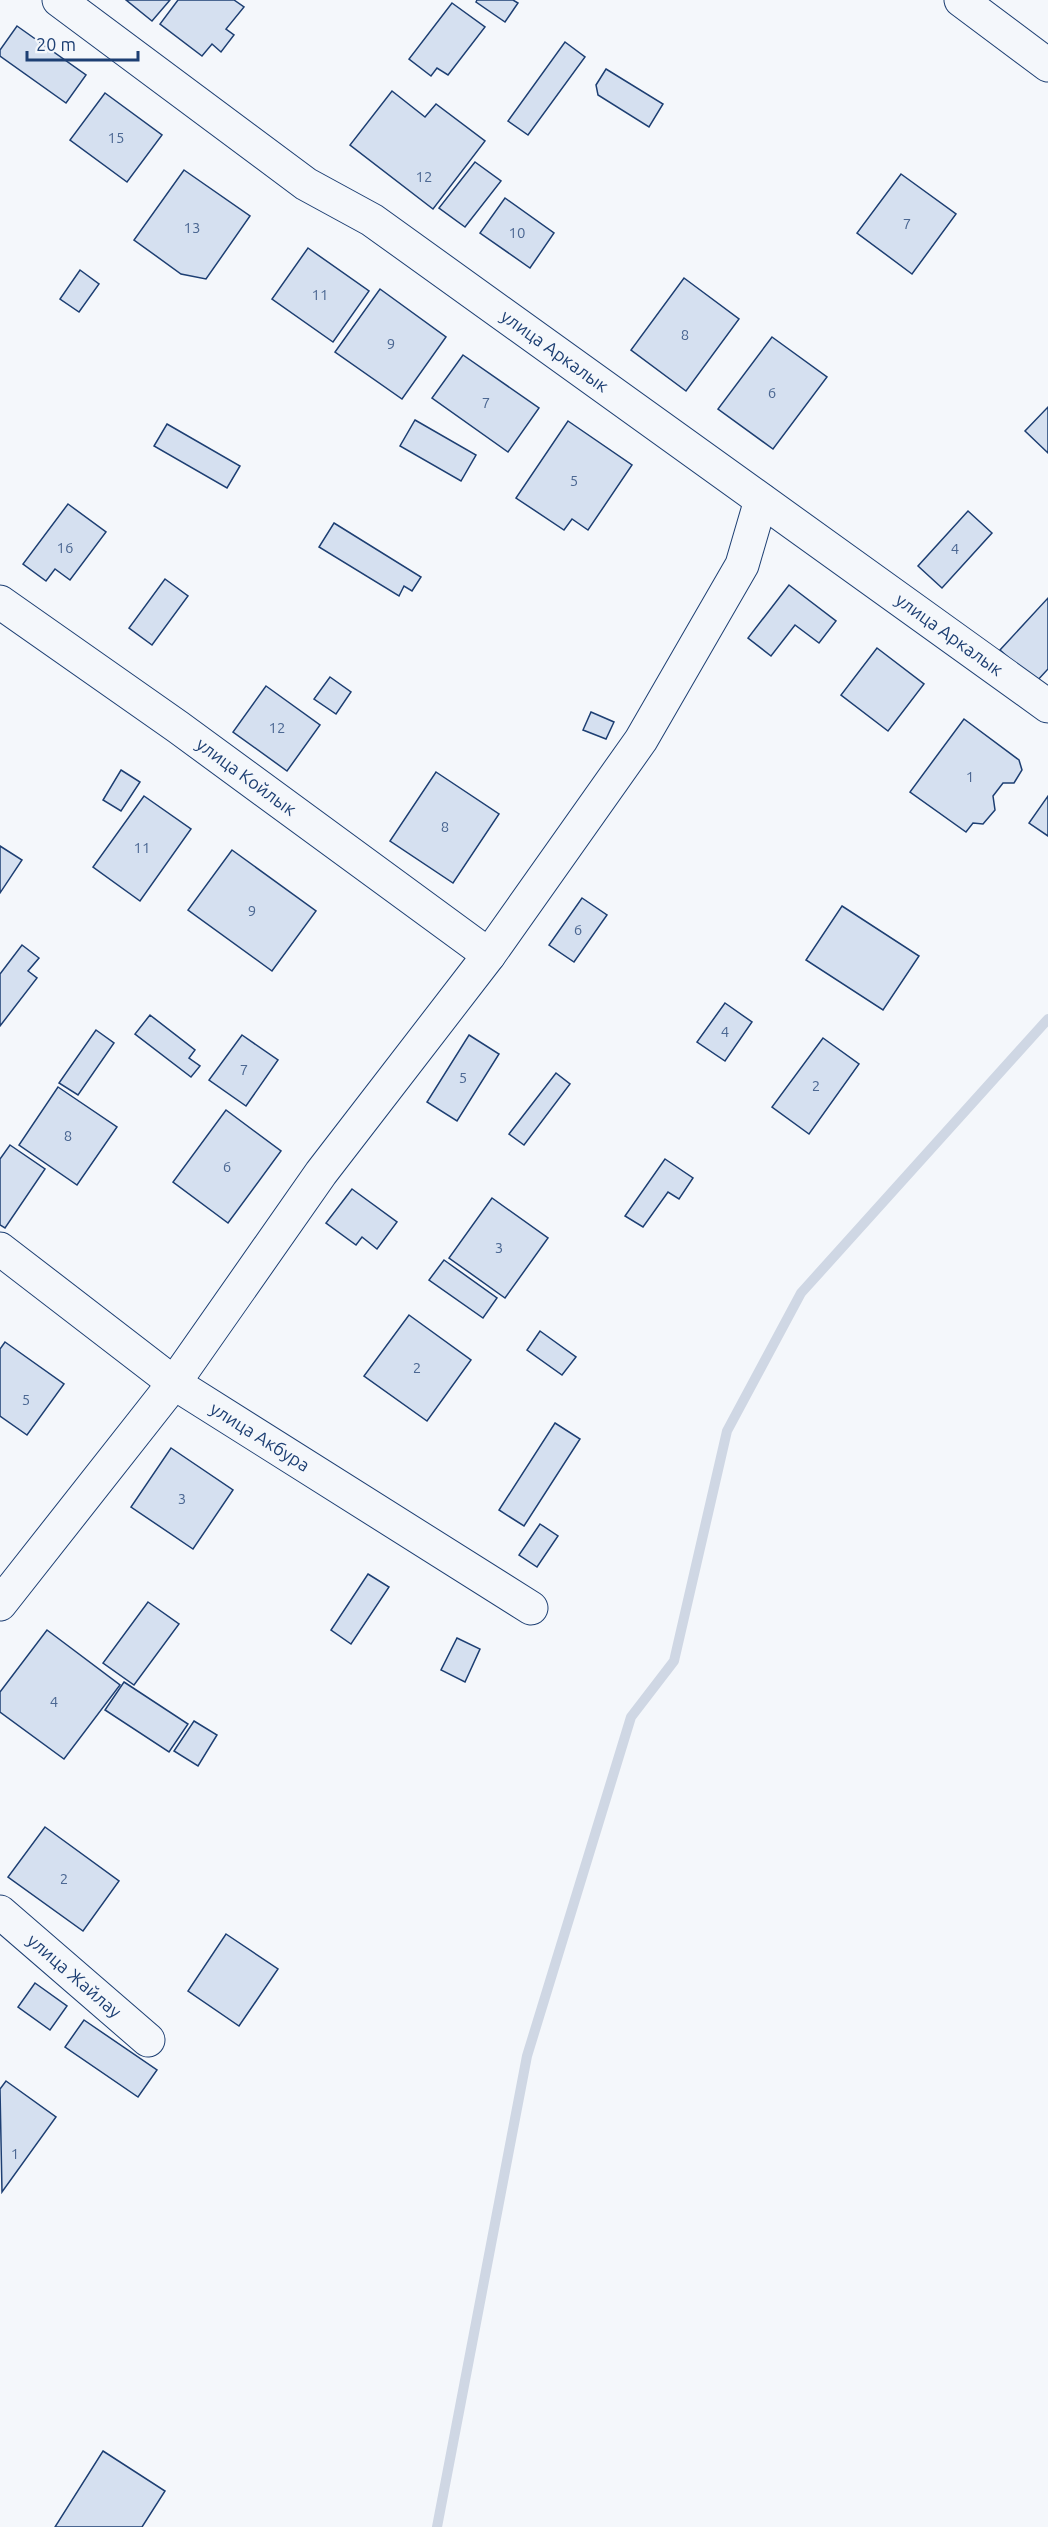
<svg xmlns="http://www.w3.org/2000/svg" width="1048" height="2527" viewBox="0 0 1048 2527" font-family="Ubuntu,sans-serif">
<rect width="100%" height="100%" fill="#f4f7fb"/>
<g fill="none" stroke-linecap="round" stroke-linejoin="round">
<path stroke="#cfd7e4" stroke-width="10" d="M437,2527l90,-471 104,-339 43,-56 53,-230 74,-138 247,-274"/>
</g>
<g fill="#d5e0f0" stroke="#1d3f73" stroke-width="1.5">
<path d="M126,0h44l-18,21z"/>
<path d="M178,0h56l10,7 -18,22 8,6 -13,17 -9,-8 -10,12 -42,-32z"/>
<path d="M477,0h36l5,3 -13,19 -29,-20z"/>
<path d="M452,3l33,24 -37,48 -11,-7 -6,8 -22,-17z"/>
<path d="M17,26l69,49 -20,28 -66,-47v-6z"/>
<path d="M565,42l20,15 -57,78 -20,-14z"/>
<path d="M606,69l57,35 -14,23 -51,-32 -2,-10z"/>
<path d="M392,91l33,26 11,-13 49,37 -52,68 -83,-64z"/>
<path d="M105,93l57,42 -35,47 -57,-42z"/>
<path d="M475,162l26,19 -36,46 -26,-19z"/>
<path d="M184,170l66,46 -44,63 -25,-5 -47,-34z"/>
<path d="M901,174l55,40 -44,60 -55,-41z"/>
<path d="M505,198l49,35 -24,35 -50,-35z"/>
<path d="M308,248l61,43 -36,51 -61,-43z"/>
<path d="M80,270l19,14 -20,28 -19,-13z"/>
<path d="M684,278l55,41 -53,72 -55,-41z"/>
<path d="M380,289l66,48 -44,62 -67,-47z"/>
<path d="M772,337l55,40 -54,72 -55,-40z"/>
<path d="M463,355l76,53 -31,44 -76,-54z"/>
<path d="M1048,407v46l-23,-22z"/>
<path d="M415,420l61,35 -15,26 -61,-35z"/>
<path d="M568,421l64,44 -44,65 -16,-11 -8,11 -48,-32z"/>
<path d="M167,424l73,42 -13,22 -73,-42z"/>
<path d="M68,504l38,28 -36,48 -15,-11 -9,12 -23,-17z"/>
<path d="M968,511l24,22 -50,55 -24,-22z"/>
<path d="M334,523l87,54 -9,14 -8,-5 -5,10 -80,-49z"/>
<path d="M165,579l23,17 -36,49 -23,-17z"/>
<path d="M789,585l47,36 -17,22 -24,-18 -24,31 -23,-18z"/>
<path d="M1048,598v71l-12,13 -36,-32z"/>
<path d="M877,648l47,36 -36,47 -47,-36z"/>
<path d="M330,677l21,15 -15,22 -22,-15z"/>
<path d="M266,686l54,39 -33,46 -54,-39z"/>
<path d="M591,712l23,10 -8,17 -23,-9z"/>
<path d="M964,719l55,41 3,10 -8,13h-11l-10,13 2,14 -12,14 -10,-1 -7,9 -56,-40z"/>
<path d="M121,770l19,12 -19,29 -18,-11z"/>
<path d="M436,772l63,42 -46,69 -63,-42z"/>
<path d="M144,796l47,33 -51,72 -47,-34z"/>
<path d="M1048,796v40l-19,-13z"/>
<path d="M0,846l22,14 -22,33z"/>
<path d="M232,850l84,61 -44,60 -84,-61z"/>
<path d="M582,898l25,17 -33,47 -25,-17z"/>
<path d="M842,906l77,50 -36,54 -77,-50z"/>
<path d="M22,945l17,13 -11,13 9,7 -37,48v-52z"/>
<path d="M725,1003l27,19 -27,39 -28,-19z"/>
<path d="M150,1015l45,35 -6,8 11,8 -9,11 -56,-43z"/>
<path d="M96,1030l18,13 -36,52 -19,-12z"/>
<path d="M242,1035l36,25 -32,46 -37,-26z"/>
<path d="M469,1035l30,19 -42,67 -30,-19z"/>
<path d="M823,1038l36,26 -50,70 -37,-27z"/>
<path d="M556,1073l14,11 -46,61 -15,-11z"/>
<path d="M58,1087l59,40 -40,58 -58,-40z"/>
<path d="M226,1110l55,41 -53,72 -55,-41z"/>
<path d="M10,1145l35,24 -40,59 -5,-3v-66z"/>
<path d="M665,1159l28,19 -14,21 -11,-7 -25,35 -18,-11z"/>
<path d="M352,1189l45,33 -20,27 -15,-12 -6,8 -30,-22z"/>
<path d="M492,1198l56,40 -43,60 -56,-40z"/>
<path d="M444,1260l53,38 -14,20 -54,-38z"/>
<path d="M409,1315l62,45 -44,61 -63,-45z"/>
<path d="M540,1331l36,26 -14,18 -35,-25z"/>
<path d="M5,1342l59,42 -37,51 -27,-19v-67z"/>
<path d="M555,1423l25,16 -56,87 -25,-16z"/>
<path d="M171,1448l62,42 -40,59 -62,-42z"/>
<path d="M540,1524l18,12 -21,31 -18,-12z"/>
<path d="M368,1574l21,13 -38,57 -20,-14z"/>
<path d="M148,1602l31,22 -45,61 -31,-22z"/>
<path d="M47,1630l73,55 -56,74 -64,-47v-20z"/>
<path d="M457,1638l23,11 -15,33 -24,-12z"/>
<path d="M124,1682l64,42 -19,28 -64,-42z"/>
<path d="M194,1721l23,14 -19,31 -24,-15z"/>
<path d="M45,1827l74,54 -36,50 -75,-54z"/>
<path d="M226,1934l52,35 -39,57 -51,-35z"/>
<path d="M35,1983l32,23 -17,24 -32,-23z"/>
<path d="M84,2020l73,50 -19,27 -73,-50z"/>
<path d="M6,2081l50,36 -54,75 -2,-103z"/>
<path d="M103,2451l62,40 -23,36h-87z"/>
</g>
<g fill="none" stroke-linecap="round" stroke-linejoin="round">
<g stroke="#1d3f73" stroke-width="35">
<g id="street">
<path id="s1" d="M59,0l247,184 66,36 676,486"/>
<path d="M961,0l87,65"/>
<path id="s2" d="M0,602l178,125 311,228"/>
<path id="s3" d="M0,1249l174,134 357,225"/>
<path d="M0,1604l174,-221 147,-210 168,-218 152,-215 101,-175 19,-65"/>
<path id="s4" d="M0,1912l148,128"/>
</g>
</g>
<use href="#street" stroke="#f4f7fb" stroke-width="33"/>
</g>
<g text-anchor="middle" stroke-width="4.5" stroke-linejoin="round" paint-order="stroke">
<g font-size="15" fill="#4b6792">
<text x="116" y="143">15</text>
<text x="424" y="182">12</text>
<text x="907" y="229">7</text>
<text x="192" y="233">13</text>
<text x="517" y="238">10</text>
<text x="320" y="300">11</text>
<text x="685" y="340">8</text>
<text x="391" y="349">9</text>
<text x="772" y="398">6</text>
<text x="486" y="408">7</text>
<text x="574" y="486">5</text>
<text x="65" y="553">16</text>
<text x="955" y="554">4</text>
<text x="277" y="733">12</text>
<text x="970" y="782">1</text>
<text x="445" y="832">8</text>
<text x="142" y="853">11</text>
<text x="252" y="916">9</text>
<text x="578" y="935">6</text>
<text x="725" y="1037">4</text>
<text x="244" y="1075">7</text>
<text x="463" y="1083">5</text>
<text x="816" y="1091">2</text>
<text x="68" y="1141">8</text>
<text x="227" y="1172">6</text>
<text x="499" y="1253">3</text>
<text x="417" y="1373">2</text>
<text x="26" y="1405">5</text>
<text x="182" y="1504">3</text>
<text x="54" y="1707">4</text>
<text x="64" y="1884">2</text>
<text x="15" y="2159">1</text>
</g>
<g font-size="18" fill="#1d3f73" stroke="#f4f7fb">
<text dy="6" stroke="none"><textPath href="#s1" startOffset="608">улица Аркалык</textPath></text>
<text dy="6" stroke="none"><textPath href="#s1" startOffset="1094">улица Аркалык</textPath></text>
<text dy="6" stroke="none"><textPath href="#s2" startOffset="302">улица Койлык</textPath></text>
<text dy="6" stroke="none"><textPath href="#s3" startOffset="321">улица Акбура</textPath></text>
<text dy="6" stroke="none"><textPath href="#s4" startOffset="98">улица Жайлау</textPath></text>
</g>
</g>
<path d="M27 51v9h111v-9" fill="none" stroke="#1d3f73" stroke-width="3"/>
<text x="36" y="51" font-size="18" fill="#1d3f73" stroke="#f4f7fb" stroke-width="4.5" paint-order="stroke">20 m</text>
</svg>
